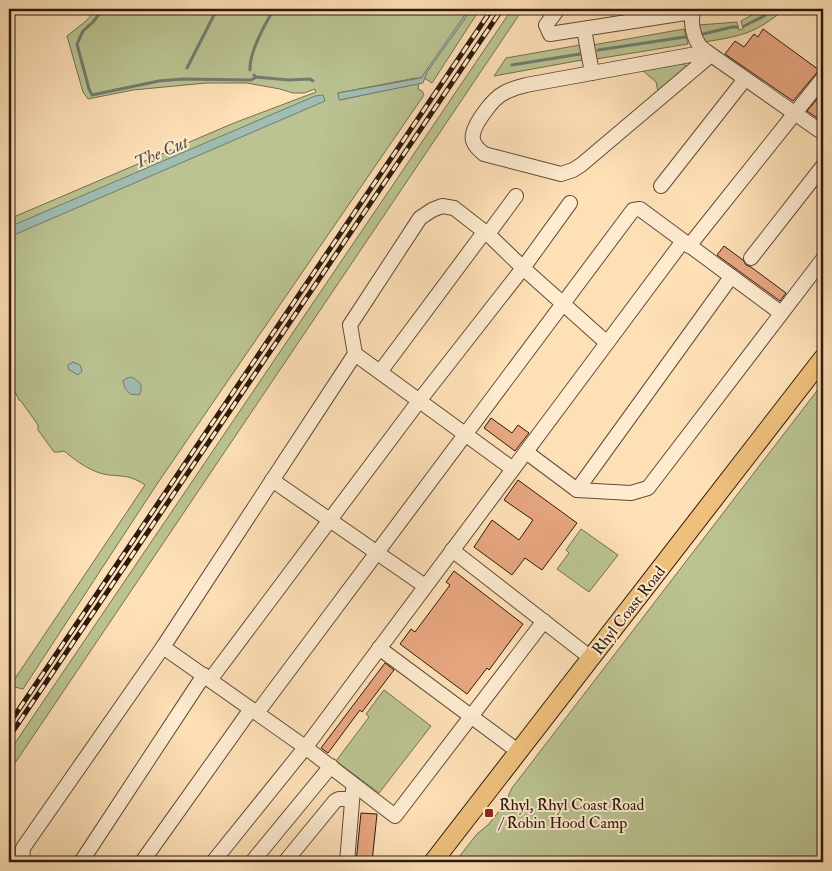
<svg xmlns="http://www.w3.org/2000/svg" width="832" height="871" viewBox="0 0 832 871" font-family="'IM FELL Double Pica',serif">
<rect width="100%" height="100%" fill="#fee0b7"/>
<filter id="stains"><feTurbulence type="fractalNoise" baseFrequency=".004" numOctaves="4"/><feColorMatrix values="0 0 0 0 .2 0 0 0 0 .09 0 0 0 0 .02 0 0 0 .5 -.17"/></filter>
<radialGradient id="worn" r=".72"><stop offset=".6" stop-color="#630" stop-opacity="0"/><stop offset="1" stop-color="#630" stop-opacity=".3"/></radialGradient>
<g fill="#bbc392" stroke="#746e4f">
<path d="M97,9h383l-48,74 -8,-5h-8l-78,15 2,7 79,-17 -1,6 4,2 2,4 -267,389 -134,205 -13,-3 135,-201c-20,-14 -30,-6 -48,-13 -13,-5 -23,-13 -33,-21l-4,1h-6l-16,-22v-5l-17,-24 -2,-1 -10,-21v-160l225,-96 82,-31 -1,-3 -11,4h-11l-13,-4 -33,-6h-41l-73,7 -45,9 -5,-7 -16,-56 19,-15z"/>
<path d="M512,9h11l-514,763v-20z"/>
<path d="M763,9h22c-31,25 -43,27 -81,33l-5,-17 38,-3 2,8 4,-1 -2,-8z"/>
<path d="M684,29l4,15 -92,15 -3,-14z"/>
<path d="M580,45l2,15 -88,16 12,-18z"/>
<path d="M682,63l6,4 -29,29 -3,-14 -14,-12z"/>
<path d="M823,383v479h-368l22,-28 11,-9 16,-20 8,-17z"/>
<path d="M581,529l37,26 -29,37 -32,-23 12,-16 -3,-3z"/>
<path d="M384,690l47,36 -52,67 -43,-32 33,-44 -3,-3z"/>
</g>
<g fill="#a0bdb3" stroke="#727c70">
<path d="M469,9h3l-45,63 -4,11 -84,17 -1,-7 83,-15z"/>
<path d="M323,95l2,6 -316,136v-10l306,-131z"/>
<path d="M73,362l7,3 2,6 -4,4 -10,-6v-4z"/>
<path d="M131,377l4,2 6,5v7l-2,4 -9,-1 -5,-6 -2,-7 2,-2z"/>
</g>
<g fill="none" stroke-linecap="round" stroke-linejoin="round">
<g stroke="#727c70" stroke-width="3">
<path d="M103,9l-10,13 -10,9 -6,13 12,45 3,6 67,-14 23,-2 69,1 5,-3"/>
<path d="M744,26l20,-10 8,-7"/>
<path d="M703,34l29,-7h5"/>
<path d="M598,50l87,-13"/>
<path d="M512,65l68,-11"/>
<path d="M187,68l30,-59"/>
<path d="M250,70c-1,-17 15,-46 24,-61"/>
<path d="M254,75l2,2 33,3 21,-1 3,2"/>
</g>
</g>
<g fill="#e7a680" stroke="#2d1a0c">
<path d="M763,29l56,41 -26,31 -68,-47 10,-13 9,6 10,-13 4,3z"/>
<path d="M823,92v30l-16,-11z"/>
<path d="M724,246l19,14 3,5 5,2 35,26 -6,8 -63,-46z"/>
<path d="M491,418l21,15 6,-8 11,8 -14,18 -31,-23z"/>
<path d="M518,480l59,43 -35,47 -17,-12 -13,17 -38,-28 18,-27 27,20 14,-20 -29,-20z"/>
<path d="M454,571l69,53 -34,46 -2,-2 -20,26 -67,-50 11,-15 4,3 35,-47 -4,-3z"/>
<path d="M385,663l9,7 -32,42 -2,-2 -32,43 -7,-5z"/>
<path d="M361,813l16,1 -5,48h-16z"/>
</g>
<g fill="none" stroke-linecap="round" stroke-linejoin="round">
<g stroke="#614c37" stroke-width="16">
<g id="minor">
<path d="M558,9l-12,16 4,9 142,-22"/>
<path d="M695,9c-6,8 -2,26 3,34 2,4 6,7 9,9l116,81"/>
<path d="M584,29l8,44"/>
<path d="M707,52l-181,33c-7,2 -16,4 -22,8 -11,5 -29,30 -31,41 -2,9 5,15 11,20l77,20 12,-4 8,-5 130,-110"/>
<path d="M661,186l84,-107"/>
<path d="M488,234l28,-38"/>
<path d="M689,246l134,-168"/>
<path d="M751,258l72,-92"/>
<path d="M607,343l76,-102"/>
<path d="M355,354l158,115"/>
<path d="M380,372l105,-141"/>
<path d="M526,452l51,38 54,3 17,-5 175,-229"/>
<path d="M272,480l153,106"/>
<path d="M577,490l154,-213"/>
<path d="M452,550l139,108"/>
<path d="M163,647l142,100 90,69 149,-195"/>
<path d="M379,648l140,104"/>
<path d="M210,680l209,-279 104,-133 47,-65"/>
<path d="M257,713l376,-503 7,-1 141,104"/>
<path d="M22,862l1,-14 140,-201 192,-293 -5,-29 70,-107 12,-8 10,-4 12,2 36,28 33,32 84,75 -299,401 -95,118"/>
<path d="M81,862l123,-187"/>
<path d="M142,862l109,-153"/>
<path d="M252,862l79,-96"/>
<path d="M285,862l50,-61 4,-2h13"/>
<path d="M347,862l6,-72"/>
</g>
</g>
<g stroke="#2d1a0c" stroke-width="20">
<path id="major" d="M433,862l390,-504"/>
</g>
<use href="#minor" stroke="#feebd0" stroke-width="14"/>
<use href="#major" stroke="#efc07c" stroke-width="18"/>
<g stroke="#2d1a0c" stroke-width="5">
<g id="rail">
<path d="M9,724l483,-715"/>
<path d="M9,737l493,-728"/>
</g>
</g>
<use href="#rail" stroke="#feebd0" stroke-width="3" stroke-dasharray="9" stroke-linecap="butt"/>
</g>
<rect fill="#8f2418" stroke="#feebd0" stroke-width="2" x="484" y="808" width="10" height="10" rx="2.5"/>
<g text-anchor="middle" stroke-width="4" stroke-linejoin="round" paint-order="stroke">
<g font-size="16" fill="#2d1a0c" stroke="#feebd0">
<text transform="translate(628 610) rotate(-52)" y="6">Rhyl Coast Road</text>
</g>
<g font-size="16" fill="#2d1a0c" stroke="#feebd0" text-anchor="start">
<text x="499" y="810">Rhyl, Rhyl Coast Road<tspan x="499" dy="18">/ Robin Hood Camp</tspan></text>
</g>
<g font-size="18" font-style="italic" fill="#555346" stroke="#feebd0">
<text transform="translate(161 152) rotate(-23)" y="6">The Cut</text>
</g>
</g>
<rect width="832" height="871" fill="none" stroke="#fee0b7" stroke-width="30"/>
<rect x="10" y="10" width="812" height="851" fill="none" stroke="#2d1a0c" stroke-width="2.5"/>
<rect x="15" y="15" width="802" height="841" fill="none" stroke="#2d1a0c"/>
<rect width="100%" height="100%" filter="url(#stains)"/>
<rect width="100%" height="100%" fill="url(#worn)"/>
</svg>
